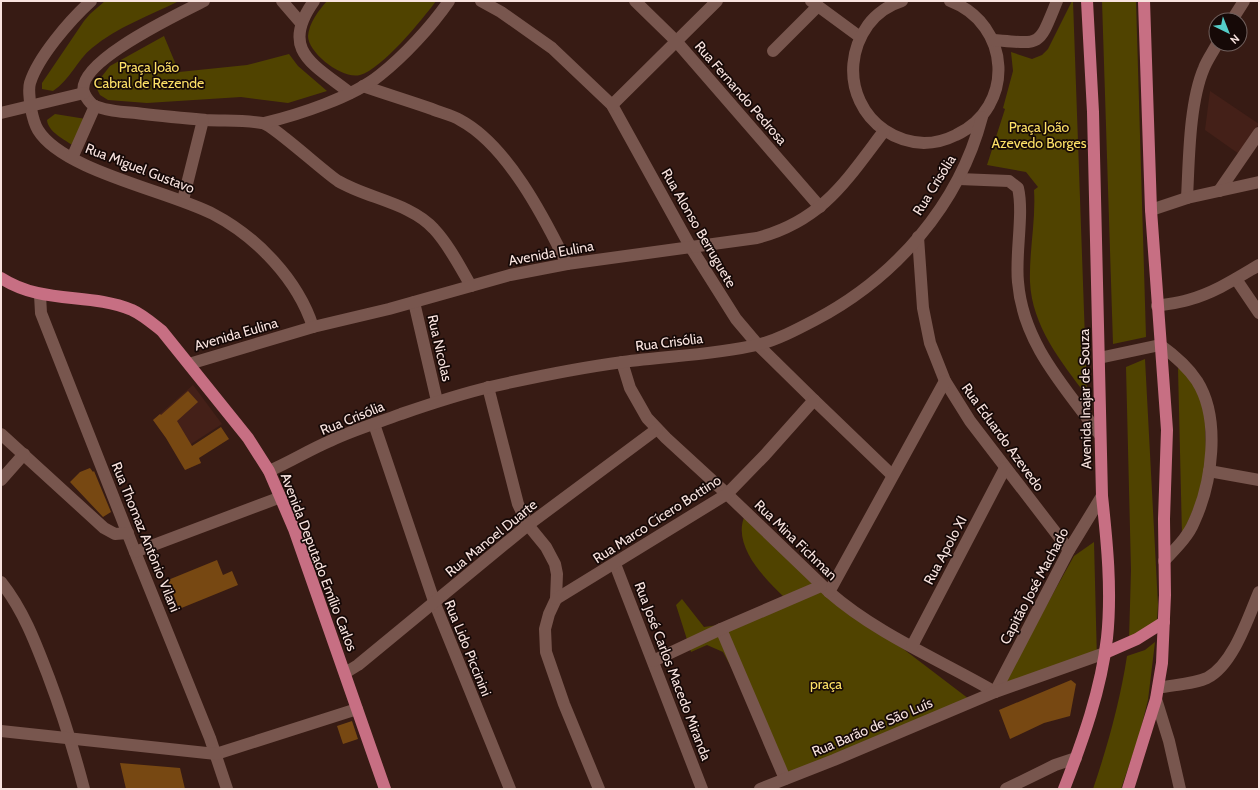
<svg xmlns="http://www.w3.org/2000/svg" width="1260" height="790" viewBox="0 0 1260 790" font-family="Cabin,sans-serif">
<rect width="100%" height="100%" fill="#371b14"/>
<g fill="#442018">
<path d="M1210,91l49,33 -20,30 -34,-24z"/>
<path d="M193,385l29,39 -31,20 10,19 -16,7 -19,-32 -13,-18z"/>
</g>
<g fill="#504300">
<path d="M105,1h74c-28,14 -62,26 -87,47 -15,12 -22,32 -39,43l-11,-2v-6l42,-62 6,-7z"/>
<path d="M327,1h109c-14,19 -54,68 -76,74 -17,5 -52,-22 -52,-39 1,-13 11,-26 19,-35z"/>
<path d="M1072,1h1l14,395c-26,-34 -55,-70 -57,-114 -1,-31 6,-62 4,-92l4,-3 -12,-15 -39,-7 18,-56 -2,-1 10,-37 -2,-19 21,7 10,-4 6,-6z"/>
<path d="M1102,1h34l10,336 -33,7z"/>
<path d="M164,36l15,36 68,-7 42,-11 9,12 29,25 -39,12 -47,-6 -94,6 -39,-3 -8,-5 -3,-6 2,-9 11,-14z"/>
<path d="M55,114l31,5 -12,27c-9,-6 -26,-14 -27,-26z"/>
<path d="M1145,359l13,246 -1,16 -28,19 2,-70 -5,-203z"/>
<path d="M1178,368l17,11 9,19 3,80 -25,57z"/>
<path d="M745,515l73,69 151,115 -177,81 -69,-128 -16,-7 -16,7 -15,-47 6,-6 22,28 21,-3 60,-26c-20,-19 -54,-53 -40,-83z"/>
<path d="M1094,542l3,119 -101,35 78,-140z"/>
<path d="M1155,642l-7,58 -9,36 -18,53h-28c15,-44 27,-88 34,-133l18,-6z"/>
</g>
<g fill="#774812">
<path d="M188,391l10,11 -21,19 15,25 29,-19 8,12 -30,19 2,5 -16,7 -19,-32 -13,-18 7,-6 1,1z"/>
<path d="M90,468l3,4 1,-1 17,41 -8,5 -33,-35 10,-10z"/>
<path d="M217,560l6,15 9,-4 6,14 -59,24 -11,-29z"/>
<path d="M1071,680l5,4 -6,32 -26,7 -34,16 -11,-29z"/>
<path d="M352,721l6,18 -15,5 -6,-18z"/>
<path d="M120,763l60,5 5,21h-59z"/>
</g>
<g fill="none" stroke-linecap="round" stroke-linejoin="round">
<g stroke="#78564e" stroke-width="12">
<path d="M91,1c-21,19 -53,56 -61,82 -2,7 0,14 0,21 2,9 3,18 8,26 25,41 131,61 175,84 44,23 85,66 100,113"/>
<path d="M204,1c-23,12 -130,61 -120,92 2,4 5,9 9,12 12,6 30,7 43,8 23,3 47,5 70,7 19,1 38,0 56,3 10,1 62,49 76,58 28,17 73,22 96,48 15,16 26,38 37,57"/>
<path d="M282,1l19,22"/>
<path d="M314,1c-35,49 -1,63 36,92"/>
<path d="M481,1l20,11 51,36 60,57 78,141 46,73 22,26 56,55 78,75"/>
<path d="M635,1l41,40 144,166"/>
<path d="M811,1l49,36"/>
<path d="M902,1c-13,4 -26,13 -34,24 -35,49 -5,115 56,118 11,0 22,-3 32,-8 60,-28 55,-111 -6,-134"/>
<path d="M1232,20l12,-19"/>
<path d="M993,40c50,4 45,7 64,-39"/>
<path d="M773,51l45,-45"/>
<path d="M363,86c23,8 46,15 69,23 9,4 20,6 28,11 47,25 84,97 107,144"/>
<path d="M612,105l105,-104"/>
<path d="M1,113l83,-20"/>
<path d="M264,123c34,-8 89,-26 116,-48 24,-19 51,-48 69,-74"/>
<path d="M72,158l23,-52"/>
<path d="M959,179l50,2 9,7c6,26 -3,66 0,94 5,62 47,105 82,153"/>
<path d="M1219,191l40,-58"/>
<path d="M1187,198c2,-37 2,-95 17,-130 3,-8 9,-16 13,-24"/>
<path d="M183,200l20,-80"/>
<path d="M1151,210l36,-12 72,-16"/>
<path d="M918,237l5,71 7,35 15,38 25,40 99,129"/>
<path d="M1236,279l23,34"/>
<path d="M40,295l1,18 94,239 75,186 17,51"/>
<path d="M414,302l23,99"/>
<path d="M1157,306c10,-2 21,-3 31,-6 26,-7 49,-22 71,-35"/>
<path d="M1099,358l61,-13c14,10 27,21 37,36 24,38 15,102 -3,141 -6,15 -19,27 -30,39"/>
<path d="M622,362l8,26 17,30 19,20 61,56 102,98c48,42 111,68 166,100"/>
<path d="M189,364l124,-37 76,-18 121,-34 57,-11 190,-26c65,-17 89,-57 127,-107"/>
<path d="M488,387l30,117 10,21 18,22 9,17 2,10 -1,25 -7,15 -4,15 1,23 18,52 35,85"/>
<path d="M374,424l61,180 75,185"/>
<path d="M1,434l103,94 11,6 13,-1"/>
<path d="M269,471c21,-9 40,-21 61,-30 23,-11 47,-18 71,-27 29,-10 59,-20 89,-27 44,-10 88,-19 133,-25 44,-6 90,-7 134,-17 20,-5 39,-15 58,-25 80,-42 144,-115 167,-203"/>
<path d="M1209,471l50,9"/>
<path d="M1,480l23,-26"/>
<path d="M135,552l146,-55"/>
<path d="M615,564l87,225"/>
<path d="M1,582c23,29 35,62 48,96 14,37 25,73 35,111"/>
<path d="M829,592l116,-211"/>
<path d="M556,599l171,-105 38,-39 49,-55"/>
<path d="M721,629l64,150"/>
<path d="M912,646l93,-178"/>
<path d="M653,661l68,-32 100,-43"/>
<path d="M345,673l13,-8 170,-140 129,-96"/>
<path d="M1158,688c14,-3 36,-4 49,-10 26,-13 41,-60 52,-86"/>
<path d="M995,692l74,-142 33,-54"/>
<path d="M1156,699l13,42 11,48"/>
<path d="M1,731l215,23 141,-45"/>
<path d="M760,789l74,-29 161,-68 110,-39"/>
<path d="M1006,789l49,-24 21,-7"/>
</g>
<g stroke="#c76f83" stroke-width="12">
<path d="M1,278c42,27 87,14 131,32 11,5 20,13 30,21l86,107 21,33 25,58 91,260"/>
<path d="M1105,653l32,-14 27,-17"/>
<path d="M1064,789c19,-49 37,-99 43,-151 5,-47 0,-96 -5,-142l-9,-384 -6,-111"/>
<path d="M1128,789l28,-90 6,-36 3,-68 -1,-76 3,-89 -16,-220 -7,-209"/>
</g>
</g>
<g text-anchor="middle" stroke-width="3.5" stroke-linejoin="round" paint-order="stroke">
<g font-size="14" fill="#fde066" stroke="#160907">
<text x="149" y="72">Praça João<tspan x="149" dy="16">Cabral de Rezende</tspan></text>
<text x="1039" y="132">Praça João<tspan x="1039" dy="16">Azevedo Borges</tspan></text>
<text x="826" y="689">praça</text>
</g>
<g font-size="14" fill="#f8e3df" stroke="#160907">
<text transform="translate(741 93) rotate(49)" y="5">Rua Fernando Pedrosa</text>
<text transform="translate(140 168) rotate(21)" y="5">Rua Miguel Gustavo</text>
<text transform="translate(934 185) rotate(-58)" y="5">Rua Crisólia</text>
<text transform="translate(699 228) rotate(60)" y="5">Rua Alonso Berruguete</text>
<text transform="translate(551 253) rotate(-10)" y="5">Avenida Eulina</text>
<text transform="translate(236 334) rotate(-16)" y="5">Avenida Eulina</text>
<text transform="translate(669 342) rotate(-7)" y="5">Rua Crisólia</text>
<text transform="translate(440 348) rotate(77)" y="5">Rua Nicolas</text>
<text transform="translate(1085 399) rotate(-91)" y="5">Avenida Inajar de Souza</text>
<text transform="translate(352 418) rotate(-22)" y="5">Rua Crisólia</text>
<text transform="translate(1003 437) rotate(54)" y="5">Rua Eduardo Azevedo</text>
<text transform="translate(657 519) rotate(-33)" y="5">Rua Marco Cícero Bottino</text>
<text transform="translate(146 537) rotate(68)" y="5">Rua Thomaz Antônio Vilani</text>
<text transform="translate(491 538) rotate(-39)" y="5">Rua Manoel Duarte</text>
<text transform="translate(796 540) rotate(44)" y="5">Rua Mina Fichman</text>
<text transform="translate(945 550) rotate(-62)" y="5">Rua Apolo XI</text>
<text transform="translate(319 562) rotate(69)" y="5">Avenida Deputado Emílio Carlos</text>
<text transform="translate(1034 586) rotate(-62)" y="5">Capitão José Machado</text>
<text transform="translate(468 648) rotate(68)" y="5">Rua Lido Piccinini</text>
<text transform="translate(673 671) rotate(69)" y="5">Rua José Carlos Macedo Miranda</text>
<text transform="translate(872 727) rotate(-23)" y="5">Rua Barão de São Luís</text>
</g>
</g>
<rect width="1260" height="790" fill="none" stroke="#f8e3df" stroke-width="4"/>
<g transform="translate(1228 32) rotate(137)"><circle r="19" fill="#160907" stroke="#70605d"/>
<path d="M0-3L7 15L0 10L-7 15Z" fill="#54cdc8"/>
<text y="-6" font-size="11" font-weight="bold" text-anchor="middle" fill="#f8e3df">N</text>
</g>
</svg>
